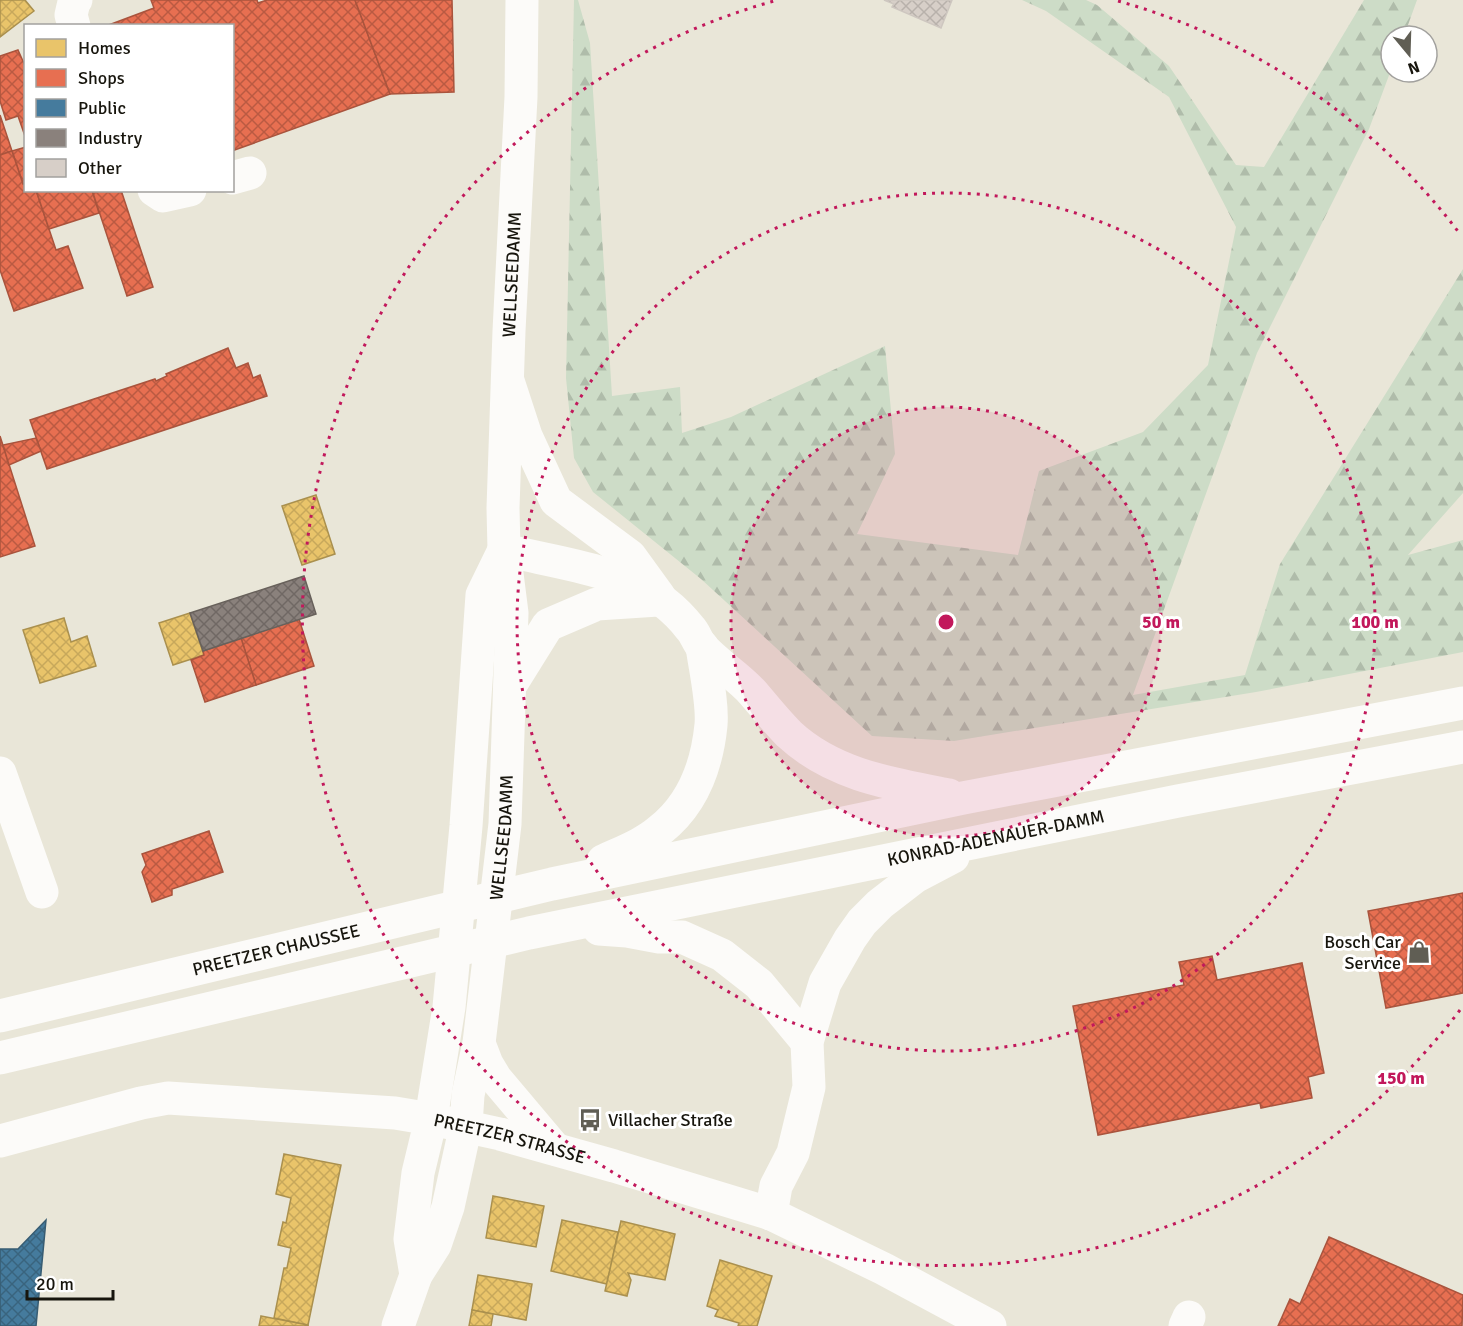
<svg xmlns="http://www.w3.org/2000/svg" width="1463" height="1326" viewBox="0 0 1463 1326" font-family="Signika,sans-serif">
<defs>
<pattern id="forest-firs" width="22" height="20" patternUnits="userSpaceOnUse" patternTransform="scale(1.5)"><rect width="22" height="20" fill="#cddcc7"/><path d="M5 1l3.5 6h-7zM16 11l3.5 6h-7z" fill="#afbcaa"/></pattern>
<pattern id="homes-cross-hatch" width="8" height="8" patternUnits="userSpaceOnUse" patternTransform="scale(1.5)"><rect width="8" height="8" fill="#e9c46a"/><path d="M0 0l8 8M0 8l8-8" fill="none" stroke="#c7a85b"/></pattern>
<pattern id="shops-cross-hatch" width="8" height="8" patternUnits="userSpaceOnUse" patternTransform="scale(1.5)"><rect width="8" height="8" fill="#e76f51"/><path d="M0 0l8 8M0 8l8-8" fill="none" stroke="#ba5a42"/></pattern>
<pattern id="public-cross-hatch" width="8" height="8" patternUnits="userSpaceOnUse" patternTransform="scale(1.5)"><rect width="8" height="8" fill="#457b9d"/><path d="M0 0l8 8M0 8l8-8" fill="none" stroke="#39647e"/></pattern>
<pattern id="industry-cross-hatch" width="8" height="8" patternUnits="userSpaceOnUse" patternTransform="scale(1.5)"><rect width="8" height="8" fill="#8a817c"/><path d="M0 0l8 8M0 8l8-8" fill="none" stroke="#706864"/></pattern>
<pattern id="building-cross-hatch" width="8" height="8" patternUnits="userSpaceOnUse" patternTransform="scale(1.5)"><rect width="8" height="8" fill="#d7cfc8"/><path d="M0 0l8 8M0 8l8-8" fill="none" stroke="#b8b1ab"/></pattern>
</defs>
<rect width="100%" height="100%" fill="#e9e6d8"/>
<path fill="url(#forest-firs)" d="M574,0h4l12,43 22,353 68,-9 2,46 49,-16 154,-71 10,108 -38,80 161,21 21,-84 104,-39 65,-67 28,-138 -67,-130 -123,-86 -24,-11h64l11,5 72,61 67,99 28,2 100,-167h53l-13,36h-13v34l-22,59 -112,224 -124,342 112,-20 35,-111 183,-295v224l-55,62 55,-15v112l-207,40 -302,49 -82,-5 -171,-157 -108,-87 -19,-34 -8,-80z"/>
<g fill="url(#homes-cross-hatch)" stroke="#aa904e" stroke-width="1.5">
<path d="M0,0h25l9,11 -34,26z"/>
<path d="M316,495l19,59 -33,11 -20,-59z"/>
<path d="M190,613l14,42 -31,10 -14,-42z"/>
<path d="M64,618l7,24 16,-6 9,30 -56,17 -17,-53z"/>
<path d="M284,1154l57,11 -33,160 -34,-7 10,-50h3l4,-20 -13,-3 5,-23 3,1 5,-25 -15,-4z"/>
<path d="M493,1196l51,10 -8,41 -50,-9z"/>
<path d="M562,1220l56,12 -11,52 -56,-13z"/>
<path d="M621,1221l54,13 -10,46 -37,-7 3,7 -4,16 -22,-5z"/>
<path d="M720,1260l52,16 -15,50h-19l1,-3 -24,-7 3,-6 -11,-4z"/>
<path d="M478,1275l54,9 -6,36 -54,-10z"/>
<path d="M472,1310l21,4 -2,12h-22z"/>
<path d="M261,1316l47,9v1h-49z"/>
</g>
<g fill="url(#shops-cross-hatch)" stroke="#a9543d" stroke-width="1.5">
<path d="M151,0h106l1,3 9,-3h88l35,94 -158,57v-125h-126l48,-18z"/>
<path d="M355,0h97l2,92 -64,2z"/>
<path d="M18,50l8,18v71l-8,-23 -12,4 -6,-19v-45z"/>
<path d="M0,115l12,36 -12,4z"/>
<path d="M26,147v36l-3,1 -11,-33z"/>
<path d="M12,151l11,33 3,-1v7h10l20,60 12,-4 15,42 -69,23 -14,-41v-115z"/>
<path d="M36,190h56l7,23 -50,16z"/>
<path d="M92,190h29l32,97 -26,9z"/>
<path d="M228,348l8,20 12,-5 5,15 7,-3 7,21 -220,73 -17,-49 125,-41 1,2 11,-5 -1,-2z"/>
<path d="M0,436l35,110 -35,11z"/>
<path d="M36,438l5,13 -32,14 -6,-20z"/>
<path d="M299,619l15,47 -58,19 -15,-47z"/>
<path d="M241,638l15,47 -51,17 -14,-42 13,-5 -1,-4z"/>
<path d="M209,831l14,41 -51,17v6l-20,7 -10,-30 4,-7 -4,-11z"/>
<path d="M1463,893v100l-77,15 -18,-97z"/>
<path d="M1212,956l5,24 85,-17 22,110 -16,4 4,21 -51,10 -1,-5 -162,32 -25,-129 111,-21 -5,-23z"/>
<path d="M1329,1237l134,58 -1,31h-184l12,-27 10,5z"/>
</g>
<path fill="url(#public-cross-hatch)" stroke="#375c72" stroke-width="1.5" d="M46,1220l-10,106h-36v-77h18z"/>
<path fill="url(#industry-cross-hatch)" stroke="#68615b" stroke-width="1.5" d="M304,576l12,38 -113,37 -13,-38z"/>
<path fill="url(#building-cross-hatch)" stroke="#cec7c0" stroke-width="1.5" d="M884,0h68l-11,28 -49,-21 2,-3z"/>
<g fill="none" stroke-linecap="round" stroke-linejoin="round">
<g stroke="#fcfbf9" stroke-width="33">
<path d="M74,26l-3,-11 3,-13 2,-2"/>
<path d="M232,178l18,-5"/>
<path d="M154,190l9,6 27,-6"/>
<path d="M0,773l42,119"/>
<path d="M0,1141l141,-38 27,-5 227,15 36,6 -13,54 -8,66 6,36"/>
<path d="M771,1214l113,55 106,57"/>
<path d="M398,1326l18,-51 19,-30 13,-38 18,-82"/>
<path d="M1185,1326l4,-9"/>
</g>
<g stroke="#fcfbf9" stroke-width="33">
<path id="s1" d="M504,550l-22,45 -16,231 -17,181 -18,112 69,15 114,32 157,48"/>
<path d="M479,1043l8,21 9,15 59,70"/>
<path id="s2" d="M466,1125l2,-30 11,-52 26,-219 7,-211 -8,-63 -1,-42 6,-177 12,-234 1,-97"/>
</g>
<g stroke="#fcfbf9" stroke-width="33">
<path d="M508,381l18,55 30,65 74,55 29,40"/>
<path d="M504,550c54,13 114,19 160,52 9,7 19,17 26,26 5,5 7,13 12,19 15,17 36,29 51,46 12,14 23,28 36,41 44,41 103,50 160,61"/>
<path d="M510,686l38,-61 49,-21 61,-4"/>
<path d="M603,861c19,-9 41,-17 57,-31 33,-26 47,-65 51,-105 2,-22 -6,-56 -9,-79"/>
<path d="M599,929l28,2 32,6h23l40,18 37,29 48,58"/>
<path id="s3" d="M0,1016l552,-132 411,-86 500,-95"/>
<path id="s4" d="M0,1058l529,-125 649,-132 285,-54"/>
<path d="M771,1214l5,-28 17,-33 16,-66 -2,-45 18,-59 25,-44 12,-17 18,-18 35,-27 38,-20"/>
</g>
</g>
<circle cx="946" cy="622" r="215" fill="#c2185b" fill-opacity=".12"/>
<g fill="none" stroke="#c2185b" stroke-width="3" stroke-dasharray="3 6">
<circle cx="946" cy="622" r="215"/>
<circle cx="946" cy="622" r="429"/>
<path d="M1460 1010A644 644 0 1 1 774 1M1118 1A644 644 0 0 1 1460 234"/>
</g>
<defs>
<g id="shop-bare" transform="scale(1.8)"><path d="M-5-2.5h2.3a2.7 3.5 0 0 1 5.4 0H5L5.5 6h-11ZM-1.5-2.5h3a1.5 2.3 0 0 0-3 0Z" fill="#605e54" stroke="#fff" stroke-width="2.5" paint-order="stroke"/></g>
<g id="bus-bare" transform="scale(1.8)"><path d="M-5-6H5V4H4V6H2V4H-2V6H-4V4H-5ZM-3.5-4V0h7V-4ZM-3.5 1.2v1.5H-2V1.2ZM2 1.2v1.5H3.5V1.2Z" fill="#605e54" stroke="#fff" stroke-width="2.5" paint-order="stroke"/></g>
</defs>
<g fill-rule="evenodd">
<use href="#shop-bare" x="1419" y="952"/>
<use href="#bus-bare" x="590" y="1120"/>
</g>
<g text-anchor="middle" stroke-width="6" stroke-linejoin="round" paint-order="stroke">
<g font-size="18" fill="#17150d" stroke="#fff">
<text dy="6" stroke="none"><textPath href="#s2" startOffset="854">WELLSEEDAMM</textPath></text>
<text dy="6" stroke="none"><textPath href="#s2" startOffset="290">WELLSEEDAMM</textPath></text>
<text dy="6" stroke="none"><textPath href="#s4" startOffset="1020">KONRAD-ADENAUER-DAMM</textPath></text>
<text dy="6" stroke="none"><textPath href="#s3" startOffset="284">PREETZER CHAUSSEE</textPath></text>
<text dy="6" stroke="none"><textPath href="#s1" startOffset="658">PREETZER STRASSE</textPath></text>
</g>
<g font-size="18" fill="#17150d" stroke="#fff" text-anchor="end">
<text x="1401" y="948">Bosch Car<tspan x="1401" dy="21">Service</tspan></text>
<text x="608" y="1126" text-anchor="start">Villacher Straße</text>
</g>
</g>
<circle cx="946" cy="622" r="9" fill="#c2185b" stroke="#fff" stroke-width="3"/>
<g font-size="18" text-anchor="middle" font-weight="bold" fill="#c2185b" stroke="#fff" stroke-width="6" stroke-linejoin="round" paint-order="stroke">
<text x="1161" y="628">50 m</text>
<text x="1375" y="628">100 m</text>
<text x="1401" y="1084">150 m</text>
</g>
<rect x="24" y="24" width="210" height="168" fill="#ffffff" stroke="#a2a19e" stroke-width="1.5"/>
<rect x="36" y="39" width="30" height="18" fill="#e9c46a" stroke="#a2a19e" stroke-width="1.5"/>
<text x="78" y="54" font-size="18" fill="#17150d">Homes</text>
<rect x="36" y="69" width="30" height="18" fill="#e76f51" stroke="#a2a19e" stroke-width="1.5"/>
<text x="78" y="84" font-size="18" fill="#17150d">Shops</text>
<rect x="36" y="99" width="30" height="18" fill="#457b9d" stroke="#a2a19e" stroke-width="1.5"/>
<text x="78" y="114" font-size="18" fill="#17150d">Public</text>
<rect x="36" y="129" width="30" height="18" fill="#8a817c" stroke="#a2a19e" stroke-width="1.5"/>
<text x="78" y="144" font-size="18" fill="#17150d">Industry</text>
<rect x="36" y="159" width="30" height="18" fill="#d7cfc8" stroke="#a2a19e" stroke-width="1.5"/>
<text x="78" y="174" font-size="18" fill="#17150d">Other</text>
<g transform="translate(1409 54) rotate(161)"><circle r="28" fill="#ffffff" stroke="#a2a19e" stroke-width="1.5"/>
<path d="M0-4.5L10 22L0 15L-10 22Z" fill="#605e54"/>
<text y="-9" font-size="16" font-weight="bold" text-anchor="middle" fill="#17150d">N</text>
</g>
<path d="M27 1290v9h86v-9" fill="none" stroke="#17150d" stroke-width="3"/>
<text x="36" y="1290" font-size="18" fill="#17150d" stroke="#ffffff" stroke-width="4.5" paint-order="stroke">20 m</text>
</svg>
